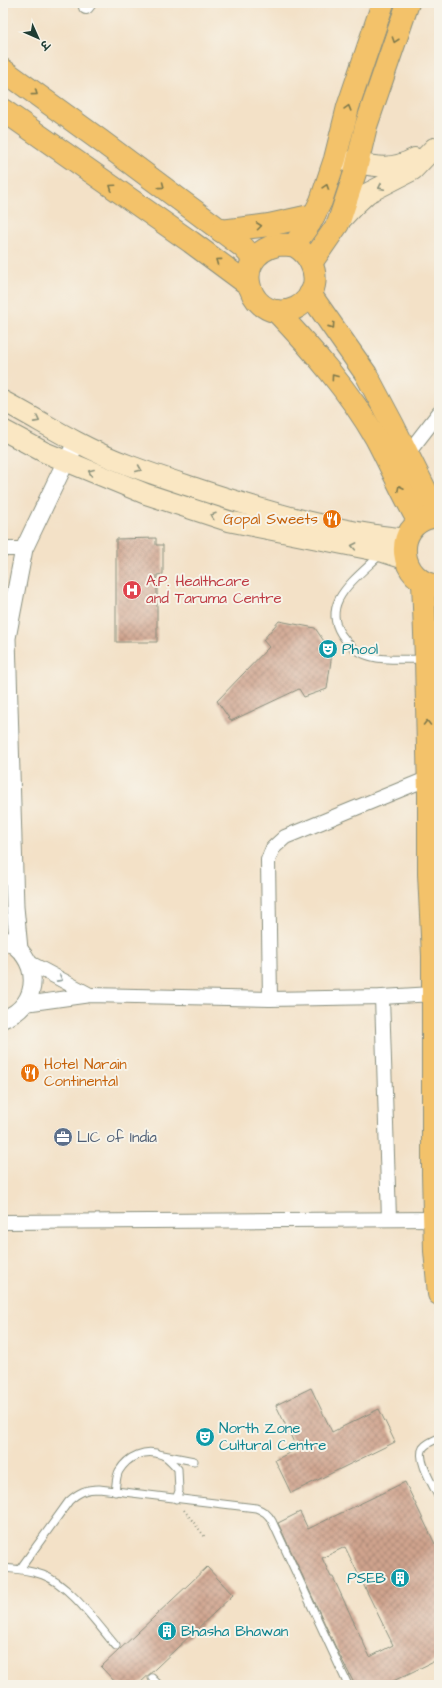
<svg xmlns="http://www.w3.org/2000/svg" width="442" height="1688" viewBox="0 0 442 1688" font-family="'Architects Daughter','Playpen Sans Deva',sans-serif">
<defs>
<pattern id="building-cross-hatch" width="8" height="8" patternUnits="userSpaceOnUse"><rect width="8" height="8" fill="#cfa38d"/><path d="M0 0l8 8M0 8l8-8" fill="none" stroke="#a78674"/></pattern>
</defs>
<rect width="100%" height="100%" fill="#f7f3e8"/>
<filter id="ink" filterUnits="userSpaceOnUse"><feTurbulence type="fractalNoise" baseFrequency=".025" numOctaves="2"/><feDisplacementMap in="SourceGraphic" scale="8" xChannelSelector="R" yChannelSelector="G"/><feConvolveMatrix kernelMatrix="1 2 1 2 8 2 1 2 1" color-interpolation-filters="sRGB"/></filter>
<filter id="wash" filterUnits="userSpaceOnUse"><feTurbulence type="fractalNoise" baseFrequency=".012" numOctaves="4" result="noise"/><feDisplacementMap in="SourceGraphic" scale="16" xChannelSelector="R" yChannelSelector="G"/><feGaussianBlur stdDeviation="0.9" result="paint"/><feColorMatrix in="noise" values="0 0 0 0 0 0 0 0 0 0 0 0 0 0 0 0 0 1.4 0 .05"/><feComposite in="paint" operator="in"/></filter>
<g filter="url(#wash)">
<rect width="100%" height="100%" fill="#f3e1c7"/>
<g id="blocks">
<g fill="url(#building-cross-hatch)" fill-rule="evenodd">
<path d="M156,538v7h7v29l-6,1v67h-41v-103z"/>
<path d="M279,621l36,7 17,25 -5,36 -23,8 -5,-8 -68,32 -14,-20 52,-54 -6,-7z"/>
<path d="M311,1388l21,44 47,-23 16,33 -104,51 -16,-33 22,-11 -21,-44z"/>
<path d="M405,1482l30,62 4,-2v117l-54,26h-30l-18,-35 -59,-127 22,-11 8,17zM345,1547l48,98 -23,12 -37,-80h-2l-9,-19z"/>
<path d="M207,1567l26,28 -95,90h-20l-17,-18z"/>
</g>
</g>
</g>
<g filter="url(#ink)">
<use href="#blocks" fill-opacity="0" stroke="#898f7e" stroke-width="1"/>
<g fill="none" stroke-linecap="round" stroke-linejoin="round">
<g stroke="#898f7e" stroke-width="9">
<g id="service">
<path d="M381,554c-14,14 -33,28 -42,45 -6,12 -5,24 2,35 20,31 50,25 83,25"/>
<path d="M439,1438c-5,2 -13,6 -16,10 -7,11 11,39 16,50"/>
<path d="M163,1455l31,6"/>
<path d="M115,1492c1,-6 1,-16 4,-21 9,-15 27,-23 43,-16 6,2 12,10 16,14l1,22 -3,8"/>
<path d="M3,1568c14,1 27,2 40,7 27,10 54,49 73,71"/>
<path d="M20,1569l49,-68c10,-9 17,-12 30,-12l157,19c8,3 12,6 16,13l76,164"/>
<path d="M152,1678l7,7"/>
</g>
</g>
<g stroke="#898f7e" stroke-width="16">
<g id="minor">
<path d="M86,7l3,-4"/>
<path d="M408,453l31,-40"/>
<path d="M3,549h21"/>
<path d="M30,963l60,32"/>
<path d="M382,997l7,222"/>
<path d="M270,999l-2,-139 5,-12 12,-11 144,-59"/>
<path d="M25,1004l65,-9 180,4 112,-2 51,-3"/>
<path d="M3,1222l431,-3"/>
</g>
</g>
<g stroke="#898f7e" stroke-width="19">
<g id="tertiary">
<path d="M3,939c38,16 40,66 0,80"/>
<path d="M19,949l-4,-42 -8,-269 17,-89 42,-88 11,-18"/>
</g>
</g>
<g stroke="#898f7e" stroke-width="22">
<g id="secondary">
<path d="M341,160c29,5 47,13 74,-2"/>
<path d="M338,223l16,-17 14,-13 45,-23 21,-22"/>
<path d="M3,401c25,13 49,28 74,41 39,21 82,34 124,48 67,22 136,42 206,49"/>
<path d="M3,430l41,22 102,42 82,27 155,31 22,7"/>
</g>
</g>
<g stroke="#898f7e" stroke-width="24">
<g id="primary">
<path d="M3,70l98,71 142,106 11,12"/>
<path d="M3,110l188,132 58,43"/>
<path d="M221,231l48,-6 45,-10"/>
<path d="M277,245c6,0 13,-1 18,1 14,8 22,24 19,39 -2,10 -9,18 -18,23 -44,20 -71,-50 -19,-63z"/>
<path d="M294,245l16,-22 11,-22 14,-42 13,-52 35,-104"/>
<path d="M311,263l27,-39 17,-51 11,-47 42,-123"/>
<path d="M310,294l56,80 27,51 45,90"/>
<path d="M276,311c37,39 73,80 100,127 15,28 27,57 43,84"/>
<path d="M432,517c-40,8 -34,66 7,69"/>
<path d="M423,582l3,77 3,136v79l4,82v218l2,77 4,43"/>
</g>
</g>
<path stroke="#898f7e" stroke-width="2" stroke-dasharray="1 3" stroke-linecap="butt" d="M184,1510l21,27"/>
<use href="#service" stroke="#fff" stroke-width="7"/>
<use href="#minor" stroke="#fff" stroke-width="14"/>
<use href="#tertiary" stroke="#fff" stroke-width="17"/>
<use href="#secondary" stroke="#fae7c3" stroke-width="20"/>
<use href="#primary" stroke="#f3c26a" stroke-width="22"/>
</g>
<defs><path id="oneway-chevron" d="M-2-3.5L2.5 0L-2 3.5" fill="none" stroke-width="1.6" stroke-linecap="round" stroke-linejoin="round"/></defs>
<g stroke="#7e794c">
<use href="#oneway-chevron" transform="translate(395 40) rotate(109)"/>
<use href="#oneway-chevron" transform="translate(35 93) rotate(36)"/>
<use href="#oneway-chevron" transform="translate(348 108) rotate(-74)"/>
<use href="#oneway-chevron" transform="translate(162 186) rotate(37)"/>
<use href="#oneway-chevron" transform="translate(112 187) rotate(-145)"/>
<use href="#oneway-chevron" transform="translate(326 187) rotate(-72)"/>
<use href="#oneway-chevron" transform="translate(259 226) rotate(-7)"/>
<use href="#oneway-chevron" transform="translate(218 261) rotate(-144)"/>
<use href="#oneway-chevron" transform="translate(332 326) rotate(55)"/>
<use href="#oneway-chevron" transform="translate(334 377) rotate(-126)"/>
<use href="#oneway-chevron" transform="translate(400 488) rotate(-116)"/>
<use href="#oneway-chevron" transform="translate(427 723) rotate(-90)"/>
</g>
<g stroke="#8c927c">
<use href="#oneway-chevron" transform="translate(381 187) rotate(154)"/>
<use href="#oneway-chevron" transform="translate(37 420) rotate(28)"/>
<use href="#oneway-chevron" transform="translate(139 469) rotate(23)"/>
<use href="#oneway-chevron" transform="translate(91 472) rotate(-158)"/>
<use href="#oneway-chevron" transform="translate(213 516) rotate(-162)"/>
<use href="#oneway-chevron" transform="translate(354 546) rotate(-169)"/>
</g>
<use stroke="#8f9e9a" href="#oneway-chevron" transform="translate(60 979) rotate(28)"/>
</g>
<defs>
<g id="restaurant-disc" transform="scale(1)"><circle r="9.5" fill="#e8710a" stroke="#f7f3e8"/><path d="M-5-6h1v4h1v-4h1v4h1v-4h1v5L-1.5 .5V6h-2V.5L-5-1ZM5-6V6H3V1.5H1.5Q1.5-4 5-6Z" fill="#fff"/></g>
<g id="hospital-disc" transform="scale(1)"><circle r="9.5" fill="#e0444e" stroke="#f7f3e8"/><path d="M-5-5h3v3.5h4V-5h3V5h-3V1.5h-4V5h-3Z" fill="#fff"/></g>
<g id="theatre-disc" transform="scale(1)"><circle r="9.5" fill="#0f9aa8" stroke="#f7f3e8"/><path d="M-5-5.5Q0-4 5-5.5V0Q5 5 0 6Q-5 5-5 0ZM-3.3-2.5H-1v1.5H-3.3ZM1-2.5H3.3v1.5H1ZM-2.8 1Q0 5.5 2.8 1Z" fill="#fff"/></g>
<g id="office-disc" transform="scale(1)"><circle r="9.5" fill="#5c6f8a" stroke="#f7f3e8"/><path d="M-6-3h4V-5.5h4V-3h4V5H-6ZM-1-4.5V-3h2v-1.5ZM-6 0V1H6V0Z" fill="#fff"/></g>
<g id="building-disc" transform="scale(1)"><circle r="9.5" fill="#0f9aa8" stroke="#f7f3e8"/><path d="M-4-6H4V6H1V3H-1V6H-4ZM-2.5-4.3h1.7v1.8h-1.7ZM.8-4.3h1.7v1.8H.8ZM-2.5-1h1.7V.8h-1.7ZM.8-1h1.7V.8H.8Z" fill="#fff"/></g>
</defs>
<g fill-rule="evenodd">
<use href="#restaurant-disc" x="332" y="519"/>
<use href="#hospital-disc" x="132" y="590"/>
<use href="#theatre-disc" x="328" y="649"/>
<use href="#restaurant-disc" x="30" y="1073"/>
<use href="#office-disc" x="63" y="1137"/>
<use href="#theatre-disc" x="205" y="1437"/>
<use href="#building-disc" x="400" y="1578"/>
<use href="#building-disc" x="167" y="1631"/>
</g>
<g text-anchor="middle" stroke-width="4" stroke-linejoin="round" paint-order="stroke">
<g font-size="15" fill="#c56008" stroke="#f7f3e8" text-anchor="end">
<text x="318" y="524">Gopal Sweets</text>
<text x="44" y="1069" text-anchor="start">Hotel Narain<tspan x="44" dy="17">Continental</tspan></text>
</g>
<g font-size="15" fill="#be3a42" stroke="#f7f3e8" text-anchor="start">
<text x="146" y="586">A.P. Healthcare<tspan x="146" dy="17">and Taruma Centre</tspan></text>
</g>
<g font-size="15" fill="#0d838f" stroke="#f7f3e8" text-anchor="start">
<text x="342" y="654">Phool</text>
<text x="219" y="1433">North Zone<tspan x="219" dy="17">Cultural Centre</tspan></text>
<text x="386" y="1583" text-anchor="end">PSEB</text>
<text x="181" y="1636">Bhasha Bhawan</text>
</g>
<g font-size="15" fill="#4e5e75" stroke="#f7f3e8" text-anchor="start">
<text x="77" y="1142">LIC of India</text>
</g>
</g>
<rect width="442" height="1688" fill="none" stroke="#f7f3e8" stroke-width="16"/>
<g transform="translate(38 38) rotate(135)" stroke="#f7f3e8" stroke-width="3" paint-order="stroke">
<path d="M0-3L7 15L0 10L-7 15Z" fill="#1f3d34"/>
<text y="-6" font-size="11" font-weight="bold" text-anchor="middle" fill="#1f3d34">उ</text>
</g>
</svg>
